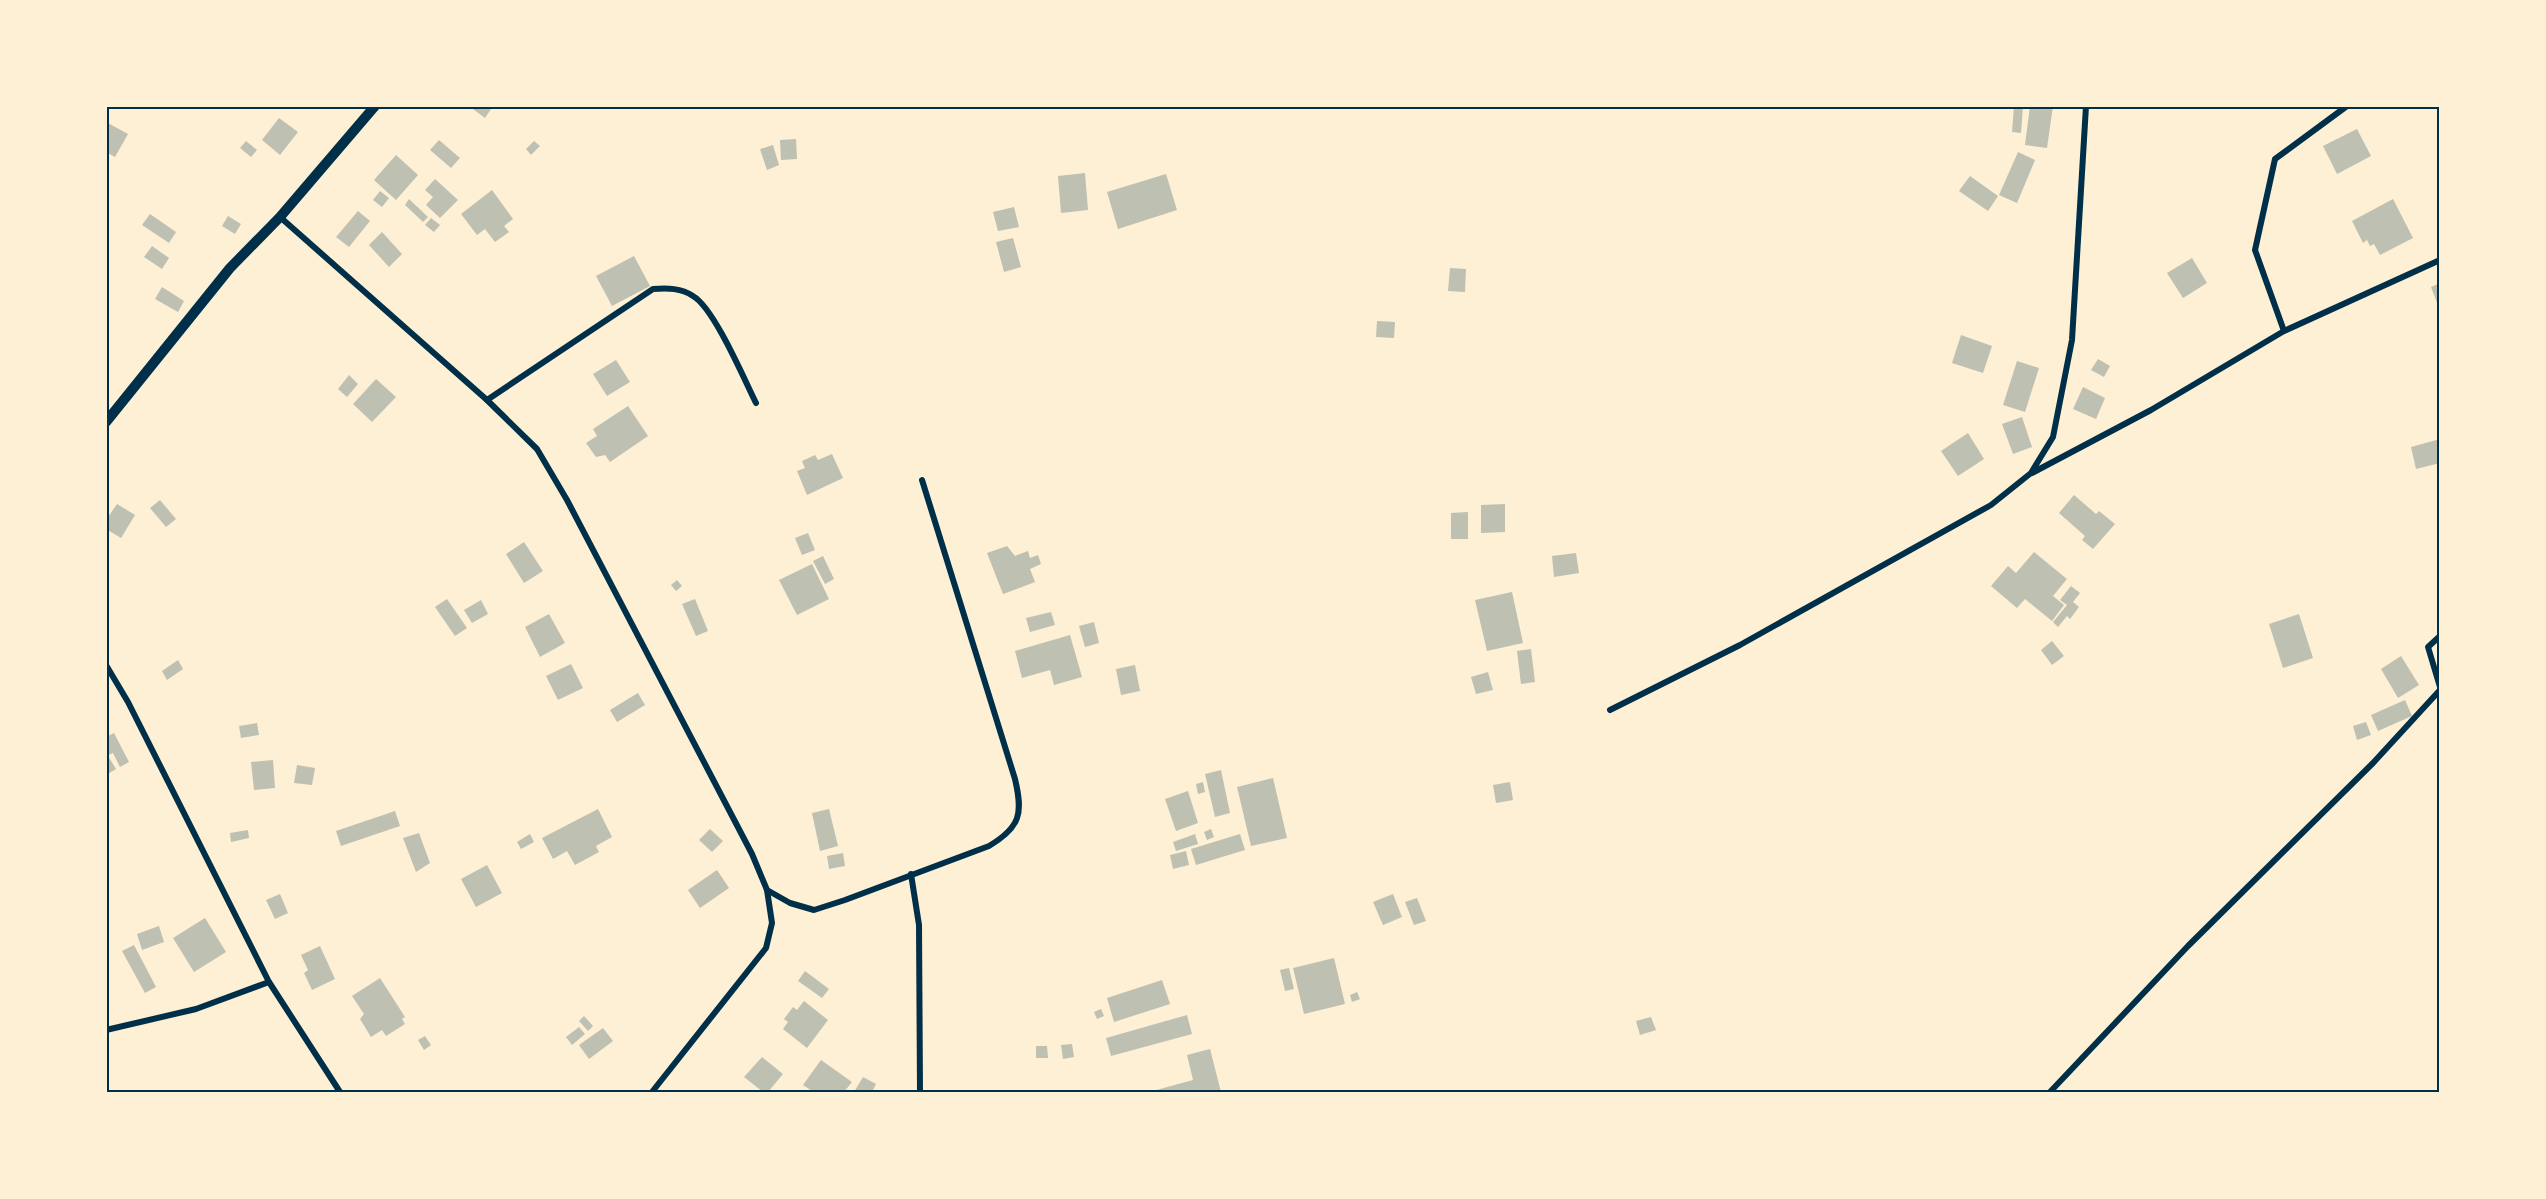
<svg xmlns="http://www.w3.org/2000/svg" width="2546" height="1199" viewBox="0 0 2546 1199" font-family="'Alegreya Sans',sans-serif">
<rect width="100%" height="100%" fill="#fdf0d5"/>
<g fill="#bec0b2">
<path d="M469,106h24l-8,12z"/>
<path d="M2014,106h9l-2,27 -9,-1z"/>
<path d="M2030,106h23l-6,42 -22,-3z"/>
<path d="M279,118l19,14 -18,23 -18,-15z"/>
<path d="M106,122l22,12 -13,23 -9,-5z"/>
<path d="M2357,129l14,27 -34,18 -14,-28z"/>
<path d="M796,139l1,20 -16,1 -1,-20z"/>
<path d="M439,140l21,18 -9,10 -21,-18z"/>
<path d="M246,141l11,9 -6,7 -11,-9z"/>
<path d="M534,141l6,5 -9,9 -5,-6z"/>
<path d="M773,145l6,20 -12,5 -7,-21z"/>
<path d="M2018,152l17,8 -18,43 -18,-8z"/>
<path d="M396,155l22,20 -22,25 -22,-20z"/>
<path d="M1085,173l3,37 -27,3 -3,-37z"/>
<path d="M1166,174l11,36 -59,19 -11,-37z"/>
<path d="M1970,176l28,20 -10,15 -29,-20z"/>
<path d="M435,179l23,21 -18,18 -14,-13 7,-8 -8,-7z"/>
<path d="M492,190l21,29 -9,7 5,6 -14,10 -10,-13 -8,6 -16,-21z"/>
<path d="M380,191l9,7 -7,9 -9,-7z"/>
<path d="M409,199l19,18 -5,5 -18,-17z"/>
<path d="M2393,199l20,39 -33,17 -6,-11 -4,2 -3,-6 -4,3 -11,-22z"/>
<path d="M1014,207l5,20 -21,4 -5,-19z"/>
<path d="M358,211l12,10 -21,26 -13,-10z"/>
<path d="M150,214l26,18 -7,11 -27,-18z"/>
<path d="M228,216l13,8 -6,10 -13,-8z"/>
<path d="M431,218l9,7 -6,7 -9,-7z"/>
<path d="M382,232l20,22 -13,13 -20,-22z"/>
<path d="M1013,238l8,29 -17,5 -8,-30z"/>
<path d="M152,246l17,12 -7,11 -18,-12z"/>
<path d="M634,256l16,30 -38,20 -16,-30z"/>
<path d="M2192,258l15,25 -24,15 -16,-25z"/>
<path d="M1450,268l16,1 -1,23 -17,-1z"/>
<path d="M2440,283v25h-1l-8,-21z"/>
<path d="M162,287l22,14 -6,11 -23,-13z"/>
<path d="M1377,321l18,1 -1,16 -18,-1z"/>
<path d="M1961,335l31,11 -9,27 -31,-10z"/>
<path d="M2098,359l12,7 -6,11 -13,-7z"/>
<path d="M616,360l14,22 -23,14 -14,-22z"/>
<path d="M2017,361l22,7 -14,44 -22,-7z"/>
<path d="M349,375l9,9 -11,13 -9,-8z"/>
<path d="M376,379l20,18 -24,25 -19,-18z"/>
<path d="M2083,387l22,11 -9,21 -23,-10z"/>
<path d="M628,406l20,30 -38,26 -5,-7 -9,2 -10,-14 11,-7 -4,-7z"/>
<path d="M2022,417l10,30 -19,7 -11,-30z"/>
<path d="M1968,433l16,26 -26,17 -17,-25z"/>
<path d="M2440,439v24l-24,6 -5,-22z"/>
<path d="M832,454l11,24 -36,17 -10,-24 8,-3 -3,-7 13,-6 3,5z"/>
<path d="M2074,495l22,19 3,-3 16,13 -22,25 -11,-9 3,-4 -26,-23z"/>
<path d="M160,500l16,19 -10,8 -16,-19z"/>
<path d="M117,504l18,11 -14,23 -15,-9v-9z"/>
<path d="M1505,504v28l-24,1v-28z"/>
<path d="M1468,512v27h-17v-26z"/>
<path d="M808,533l7,17 -13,5 -7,-17z"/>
<path d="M524,542l19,29 -19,12 -18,-29z"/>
<path d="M1007,546l8,10 13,-5 2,7 8,-3 3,9 -11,5 5,13 -32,12 -16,-41z"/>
<path d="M2034,552l33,27 -14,17 11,9 -12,16 -27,-22 -8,9 -26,-22 17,-20 8,7z"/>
<path d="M1576,553l3,20 -25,4 -2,-21z"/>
<path d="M823,556l11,23 -9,5 -12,-23z"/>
<path d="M812,564l17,35 -32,16 -18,-35z"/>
<path d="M677,580l5,6 -6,5 -5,-6z"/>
<path d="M2071,586l9,7 -7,9 6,5 -9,12 -3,-3 -9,11 -5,-5 14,-17 -7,-5z"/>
<path d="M1512,592l11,51 -36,8 -12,-51z"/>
<path d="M447,599l20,29 -12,8 -20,-29z"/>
<path d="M695,599l13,32 -12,5 -14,-32z"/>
<path d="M481,600l7,14 -16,9 -8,-13z"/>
<path d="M1051,612l4,13 -25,7 -4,-14z"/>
<path d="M549,614l16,29 -25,14 -15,-30z"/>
<path d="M2299,614l14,44 -30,10 -14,-44z"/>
<path d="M1094,622l5,21 -14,4 -6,-21z"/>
<path d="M1070,635l12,42 -28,8 -4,-15 -28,8 -7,-27z"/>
<path d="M2052,641l12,15 -12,9 -11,-15z"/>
<path d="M1531,649l4,33 -14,2 -4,-33z"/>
<path d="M2401,656l18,29 -21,13 -17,-29z"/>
<path d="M178,660l5,9 -16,11 -5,-9z"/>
<path d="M571,664l12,24 -25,12 -12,-24z"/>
<path d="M1135,665l5,26 -19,4 -5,-26z"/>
<path d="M1488,672l5,18 -17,4 -5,-17z"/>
<path d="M638,693l7,12 -28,17 -7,-12z"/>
<path d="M2405,700l7,16 -34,15 -7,-16z"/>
<path d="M2366,722l5,13 -14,5 -4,-14z"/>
<path d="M257,723l2,12 -18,3 -2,-12z"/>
<path d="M114,733l15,29 -9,5 -7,-14 -7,3v-19z"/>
<path d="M108,756l8,13 -10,6v-17z"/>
<path d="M273,760l2,28 -21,2 -3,-28z"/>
<path d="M297,765l18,3 -3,17 -18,-2z"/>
<path d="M1221,770l9,43 -15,4 -10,-43z"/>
<path d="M1273,778l14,60 -36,8 -14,-59z"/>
<path d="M1203,782l2,10 -7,2 -2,-10z"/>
<path d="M1510,782l3,18 -17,3 -3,-18z"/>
<path d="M1188,791l10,32 -22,8 -11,-32z"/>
<path d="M598,809l14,28 -16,9 3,6 -24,13 -8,-14 -14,8 -11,-21z"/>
<path d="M829,809l9,37 -18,5 -8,-38z"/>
<path d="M395,811l5,15 -59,20 -5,-15z"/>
<path d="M710,829l13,12 -11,11 -13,-12z"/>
<path d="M1211,829l3,8 -7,3 -3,-8z"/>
<path d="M248,830l1,8 -18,4 -1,-9z"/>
<path d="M419,833l11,30 -14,9 -13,-34z"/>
<path d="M530,834l4,8 -13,7 -4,-7z"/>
<path d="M1195,834l3,10 -22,7 -3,-9z"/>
<path d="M1240,834l5,16 -49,15 -5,-16z"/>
<path d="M1186,851l3,14 -16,4 -3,-14z"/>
<path d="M843,853l2,13 -16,3 -2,-13z"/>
<path d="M487,865l15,28 -26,14 -15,-28z"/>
<path d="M717,870l12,18 -29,20 -12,-18z"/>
<path d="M280,894l8,19 -13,6 -9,-19z"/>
<path d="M1393,894l9,23 -19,8 -10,-23z"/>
<path d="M1417,898l9,23 -12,4 -9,-23z"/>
<path d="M205,918l21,34 -32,20 -21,-34z"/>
<path d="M159,926l5,16 -22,8 -5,-16z"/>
<path d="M134,945l22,42 -11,6 -23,-42z"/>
<path d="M320,946l15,33 -23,11 -8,-17 4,-3 -7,-15z"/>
<path d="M1334,958l11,46 -41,10 -11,-46z"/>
<path d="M1289,968l5,21 -9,2 -5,-21z"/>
<path d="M805,971l24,18 -7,9 -24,-17z"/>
<path d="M380,978l25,39 -3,2 3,5 -19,12 -4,-6 -11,7 -11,-18 4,-5 -12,-18z"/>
<path d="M1162,980l8,24 -56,18 -7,-24z"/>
<path d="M1357,992l3,7 -8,3 -2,-7z"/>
<path d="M804,1001l24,19 -21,28 -24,-19 5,-7 -4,-3 9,-12 4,3z"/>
<path d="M1101,1009l3,7 -7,3 -3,-7z"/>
<path d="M1187,1015l5,19 -81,22 -5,-18z"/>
<path d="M584,1016l9,10 -5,5 -9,-10z"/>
<path d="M1651,1017l5,13 -16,5 -4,-14z"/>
<path d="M579,1027l6,7 -13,11 -6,-8z"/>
<path d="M603,1028l10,13 -24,18 -10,-14z"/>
<path d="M425,1036l6,9 -7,5 -6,-10z"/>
<path d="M1072,1044l2,13 -11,2 -2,-14z"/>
<path d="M1036,1046h11l1,12h-12z"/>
<path d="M1210,1049l11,43h-72l44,-12 -6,-25z"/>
<path d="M762,1057l21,17 -15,18h-5l-19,-15z"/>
<path d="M821,1060l31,22 -8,10h-33l1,-1 -9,-6z"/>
<path d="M863,1077l13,7 -4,8h-18z"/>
</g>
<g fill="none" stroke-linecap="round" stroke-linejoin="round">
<g stroke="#003049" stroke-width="6">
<path d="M280,217l207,183 50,49 30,51 185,354 15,36 5,33 -6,25 -114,144"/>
<path d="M2284,331l-29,-81 20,-91 72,-53"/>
<path d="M487,400l166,-111c15,-1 28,-1 40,7 21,12 51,83 63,107"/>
<path d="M2032,473l119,-63 133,-79 156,-71"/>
<path d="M2440,636l-12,11 12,40"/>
<path d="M106,665l22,37 141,280 71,110"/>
<path d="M1610,710l130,-65 251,-140 40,-32 22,-36 19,-97 14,-234"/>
<path d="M911,874l8,51 1,167"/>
<path d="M767,890l23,13 24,7 31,-10 144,-54c32,-19 34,-33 26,-67l-93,-299"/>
<path d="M106,1030l90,-21 73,-27"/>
<path d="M2050,1092l138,-146 185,-183 67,-73"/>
</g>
<path stroke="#003049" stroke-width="10" d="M106,422l124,-154 50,-51 95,-111"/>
</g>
<rect width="2546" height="1199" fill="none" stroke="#fdf0d5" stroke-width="216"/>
<rect x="108" y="108" width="2330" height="983" fill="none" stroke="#003049" stroke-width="2"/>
</svg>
